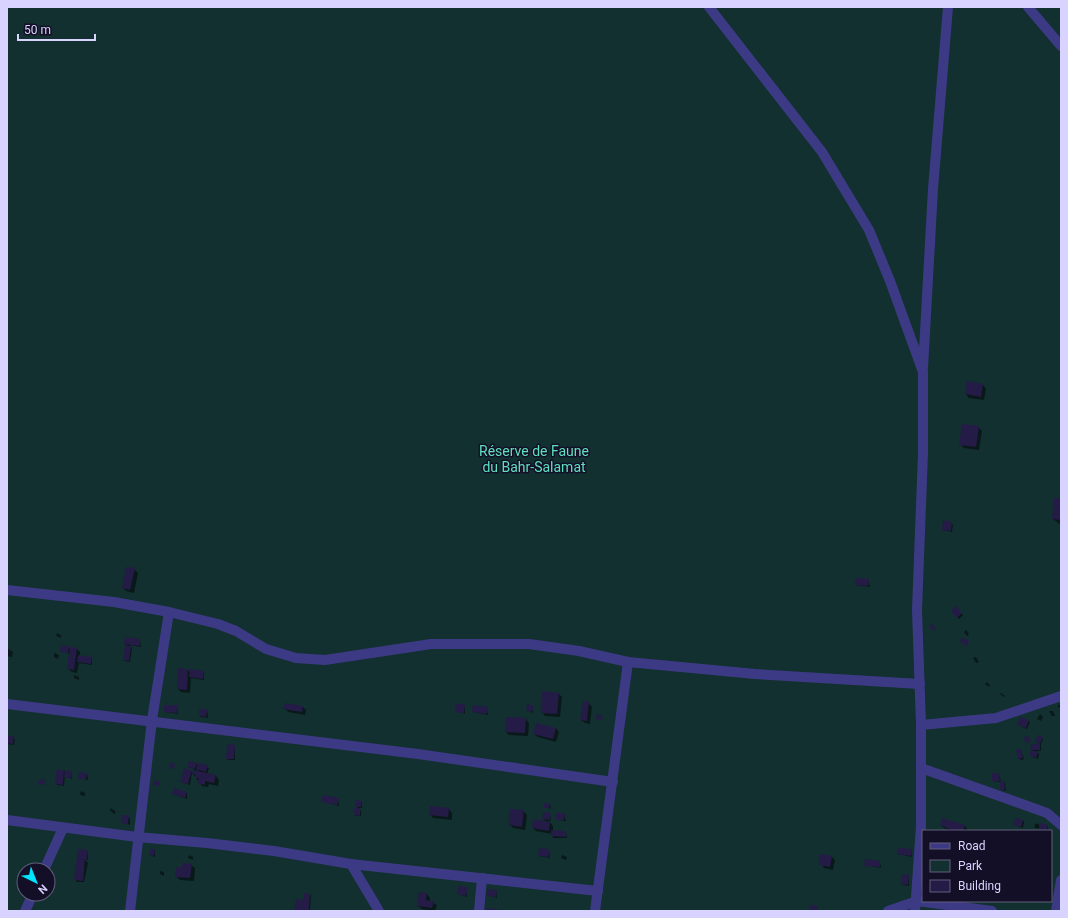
<svg xmlns="http://www.w3.org/2000/svg" width="1068" height="918" viewBox="0 0 1068 918" font-family="Roboto,sans-serif">
<rect width="100%" height="100%" fill="#130f26"/>
<path fill="#12302f" fill-rule="evenodd" d="M7,7h1054v904h-1054zM923,831h128v70h-128zM24,870h24v24h-24z"/>
<g fill="#0007" fill-rule="evenodd">
<path d="M983,385l3,4 -2,11 -15,-2 -3,-4z"/>
<path d="M978,427l4,4 -3,19 -15,-2 -4,-4z"/>
<path d="M1061,499v26l-8,-6z"/>
<path d="M944,522l9,2 -1,8 -9,-2z"/>
<path d="M134,569l4,4 -4,20 -8,-2 -3,-3z"/>
<path d="M868,580l2,7 -14,-2z"/>
<path d="M956,608l7,7 -4,4 -7,-8z"/>
<path d="M966,630l3,4 -2,2 -3,-4z"/>
<path d="M57,633l4,2v3l-5,-2z"/>
<path d="M140,640l1,7 -11,-2 2,3 -2,14 -5,-1 -1,-1 4,-14 -3,-2z"/>
<path d="M68,647l3,3v-2l6,1 3,3v5l12,1v7l-13,-2 -2,10 -5,-1 -4,-3 2,-15 -9,-3z"/>
<path d="M7,648l6,4 -1,5 -5,-1z"/>
<path d="M54,653l5,2 -1,4 -4,-2z"/>
<path d="M976,657l3,5 -3,1 -3,-5z"/>
<path d="M188,670l3,3 13,-1v8l-13,-2 -1,15 -9,-1 -3,-3z"/>
<path d="M74,675l5,2v3l-5,-2z"/>
<path d="M987,682l3,3 -1,2 -4,-3z"/>
<path d="M1001,693l4,3 -1,1 -4,-3z"/>
<path d="M559,694l3,3 -2,20 -15,-1 -3,-4z"/>
<path d="M589,703l3,4 -2,17 -5,-1 -4,-3z"/>
<path d="M285,704l18,3 3,3 -1,5 -17,-3 -3,-4z"/>
<path d="M1058,705h3v3l-3,-1z"/>
<path d="M177,706l1,8 -13,-2z"/>
<path d="M465,706v8l-9,-3z"/>
<path d="M533,707v6l-6,-3z"/>
<path d="M487,708l1,7 -15,-3z"/>
<path d="M207,710l1,8 -7,-1 -1,-1z"/>
<path d="M1049,711h4l2,5h-3z"/>
<path d="M1040,714l3,3 -2,4 -4,-2z"/>
<path d="M526,719l3,4 -1,13 -19,-1 -3,-3z"/>
<path d="M1028,721l2,1 -3,7 -9,-4z"/>
<path d="M556,728l3,4 -3,10 -18,-5 -4,-3z"/>
<path d="M7,737l8,2 -1,6 -7,-1z"/>
<path d="M1042,737l1,2 -2,5 -5,-3z"/>
<path d="M1041,744v7h-5l3,3 -1,5 -6,-2 -1,-1 1,-11z"/>
<path d="M235,746v14h-6l-2,-1z"/>
<path d="M1021,750l3,9 -3,1 -2,-1z"/>
<path d="M197,764l12,4 -2,6 9,2 3,4 -1,6 -9,-2 -1,3 -6,-1 -10,-13 -2,12 -9,-3 10,-11 2,2 1,-4 -6,-2zM197,769l4,4 -5,-1z"/>
<path d="M64,771l2,2 5,-1 1,7 -7,-3 -1,10 -7,-1 -1,-1z"/>
<path d="M87,773l1,7 -9,-2z"/>
<path d="M999,774l2,8 4,1 1,8 -5,-1v-8l-8,-1z"/>
<path d="M81,791l4,2v3l-5,-1z"/>
<path d="M187,793v6l-14,-5z"/>
<path d="M338,799l1,7 -17,-5z"/>
<path d="M362,802v6h-4l3,3v5h-5l-1,-1 4,-6 -3,-3z"/>
<path d="M550,805l1,4 -6,-2z"/>
<path d="M431,807l18,2 3,4v7l-19,-2 -3,-4z"/>
<path d="M111,808l5,4 -2,2 -4,-4z"/>
<path d="M523,811l4,4 -2,15 -12,-2 -3,-3z"/>
<path d="M550,814l1,7 -3,-1 5,6v5l13,1 1,6h-14l-1,-4 -16,-3 -3,-3 14,-6 -4,-3z"/>
<path d="M564,814l2,7 -9,-1z"/>
<path d="M123,816l7,2v7l-8,-3z"/>
<path d="M1023,820l1,2 -1,6 -8,-3z"/>
<circle cx="1037" cy="826" r="2.5"/>
<path d="M941,825l24,1 3,4 -16,1 -8,-3z"/>
<path d="M1048,826v5l-8,-2z"/>
<path d="M155,850v7l-3,-1 -2,-1z"/>
<path d="M549,850l1,8 -11,-2z"/>
<path d="M911,850l1,7 -14,-3z"/>
<path d="M88,851v9l-4,-1 4,4 -4,19h-8v-9z"/>
<path d="M189,855l4,2v3l-5,-2z"/>
<path d="M562,855l5,2 -1,3 -5,-2z"/>
<path d="M821,855l11,2 3,3 -2,10 -9,-2 -3,-4z"/>
<path d="M880,862l1,6 -16,-3z"/>
<path d="M191,865l4,3 -1,13 -14,-1 -4,-4 7,-7z"/>
<path d="M160,871l4,1v4l-4,-2z"/>
<path d="M909,876v10l-5,-1 -2,-1z"/>
<path d="M467,888v9l-9,-3z"/>
<path d="M496,891l1,7 -9,-3z"/>
<path d="M420,893l7,1 3,4v3l7,4 -2,6 -13,-2 -4,-3z"/>
<path d="M310,894l1,2 -1,15h-15z"/>
</g>
<g fill="#241b47">
<path d="M967,381l16,3 -2,13 -16,-3z"/>
<path d="M962,424l17,2 -3,21 -17,-2z"/>
<path d="M1054,498h7v22l-9,-1z"/>
<path d="M943,520l9,2 -1,9 -9,-1z"/>
<path d="M126,567l9,1 -5,22 -8,-2z"/>
<path d="M856,578l13,1 -1,7 -13,-1z"/>
<path d="M956,606l6,7 -5,5 -6,-7z"/>
<path d="M932,624l4,5 -4,2 -3,-5z"/>
<path d="M125,637l15,2v7l-16,-2z"/>
<path d="M962,637l7,4 -2,5 -7,-4z"/>
<path d="M61,645l8,1 -1,7 -8,-1z"/>
<path d="M125,645l6,1 -2,15 -6,-1z"/>
<path d="M70,647l7,1 -3,22 -7,-1z"/>
<path d="M78,655l14,2 -1,7 -14,-2z"/>
<path d="M178,668l10,1 -1,21 -10,-1z"/>
<path d="M190,669l14,2 -1,8 -14,-2z"/>
<path d="M542,691l17,2 -2,21 -16,-1z"/>
<path d="M583,701l6,1 -2,19 -7,-1z"/>
<path d="M285,703l18,3 -1,6 -19,-3z"/>
<path d="M456,703l9,2 -1,8 -9,-1z"/>
<path d="M527,704l7,2 -2,6 -6,-2z"/>
<path d="M164,705h13v8l-13,-1z"/>
<path d="M473,705l15,2 -1,7 -15,-2z"/>
<path d="M199,709h8l-1,8 -7,-1z"/>
<path d="M597,714l5,1 -1,6 -5,-2z"/>
<path d="M506,717l20,1 -1,15 -20,-1z"/>
<path d="M1020,717l9,3 -3,8 -9,-3z"/>
<path d="M536,723l20,5 -3,11 -20,-5z"/>
<path d="M1038,735l5,2 -3,6v7h-9l7,2 -2,6 -6,-2 1,-12 9,-1 -5,-2z"/>
<path d="M7,736h7l-1,8 -6,-1z"/>
<path d="M1029,736l1,6 -5,1 -1,-6z"/>
<path d="M227,744l8,1 -1,14h-8z"/>
<path d="M1021,749l2,9 -5,1 -2,-9z"/>
<path d="M189,761l8,2 -2,6 -8,-2z"/>
<path d="M170,763l5,1 -1,5 -5,-1z"/>
<path d="M198,763l10,2 -2,7 -10,-3z"/>
<path d="M184,768l8,2 -4,14 -8,-2z"/>
<path d="M56,770h8l-1,15 -8,-1z"/>
<path d="M65,770l7,1 -1,7 -7,-1z"/>
<path d="M193,770l23,5 -2,8 -9,-2v4l-8,-2 2,-5h-4v-4h-3z"/>
<path d="M79,772l8,1 -1,6h-8z"/>
<path d="M992,773h7l1,8h-8z"/>
<path d="M39,779l6,1 -1,5 -6,-1z"/>
<path d="M154,780l6,2 -1,4 -6,-1z"/>
<path d="M1000,781h4l1,9h-5z"/>
<path d="M174,788l13,4 -2,6 -13,-4z"/>
<path d="M323,795l16,3 -2,7 -16,-3z"/>
<path d="M356,800l6,1 -1,6h-6z"/>
<path d="M544,803l6,1 -1,4h-5z"/>
<path d="M430,806l19,2 -1,9 -19,-2z"/>
<path d="M354,808h6v8l-6,-1z"/>
<path d="M510,809l14,1 -2,17 -13,-2z"/>
<path d="M543,812l8,1 -1,7 -8,-1z"/>
<path d="M556,813h9l-1,7h-8z"/>
<path d="M122,815h7l-1,9 -7,-1z"/>
<path d="M942,818l23,7 -2,6h-9l-14,-6z"/>
<path d="M1015,818l8,2 -2,7 -8,-2z"/>
<path d="M533,819l17,3 -1,9 -17,-3z"/>
<path d="M1040,823l8,2 -1,6 -8,-2z"/>
<path d="M551,830l15,1v6l-15,-1z"/>
<path d="M539,848l10,1v8l-11,-1z"/>
<path d="M898,848l14,1 -1,7 -14,-2z"/>
<path d="M78,849l10,1 -1,9h-2l-2,22 -9,-1z"/>
<path d="M150,849h5l-1,7 -5,-1z"/>
<path d="M820,854l12,2 -2,11 -11,-2z"/>
<path d="M865,859l15,2v6l-16,-1z"/>
<path d="M182,863l10,1 -2,14 -15,-1 1,-10 6,1z"/>
<path d="M902,874l7,1 -1,10 -7,-1z"/>
<path d="M458,886l10,1 -2,9 -9,-2z"/>
<path d="M487,889l10,1 -1,7 -9,-1z"/>
<path d="M419,892l8,1 -1,7 8,1 -2,7 -15,-2z"/>
<path d="M304,893l6,1 -1,17h-15l2,-12 7,1z"/>
<path d="M810,905l8,1v5h-9z"/>
<path d="M486,908l16,2v1h-16z"/>
</g>
<g fill="none" stroke-linecap="round" stroke-linejoin="round">
<g stroke="#3d3a85" stroke-width="10">
<path d="M709,7l113,145 47,78 21,51 33,91v81l-6,157 4,115v101l-6,85"/>
<path d="M1028,7l33,39"/>
<path d="M923,368l10,-179 15,-182"/>
<path d="M7,590l107,12 55,10 -17,108 -22,191"/>
<path d="M169,612l49,12 18,7 30,18 30,9 29,2 106,-16h98l50,7 49,11 127,12 165,10"/>
<path d="M7,704l411,50 195,28"/>
<path d="M921,725l75,-7 65,-22"/>
<path d="M921,768l126,45 14,12"/>
<path d="M7,820l130,17 70,6 67,8 77,13 247,27"/>
<path d="M351,864l28,47"/>
<path d="M44,870l19,-42"/>
<path d="M25,911l8,-17"/>
<path d="M479,911l3,-33"/>
<path d="M595,911l33,-249"/>
<path d="M888,911l29,-10 75,10"/>
<path d="M1056,911l5,-31"/>
</g>
</g>
<g text-anchor="middle" stroke-width="3" stroke-linejoin="round" paint-order="stroke">
<g font-size="14" fill="#5fe0c0" stroke="#130f26">
<text x="534" y="456">Réserve de Faune<tspan x="534" dy="16">du Bahr-Salamat</tspan></text>
</g>
</g>
<rect width="1068" height="918" fill="none" stroke="#d9d4ff" stroke-width="16"/>
<rect x="922" y="830" width="130" height="72" fill="#130f26" stroke="#625e7d"/>
<rect x="930" y="843" width="20" height="6" fill="#3d3a85" stroke="#625e7d"/>
<text x="958" y="850" font-size="12" fill="#d9d4ff">Road</text>
<rect x="930" y="860" width="20" height="12" fill="#12302f" stroke="#625e7d"/>
<text x="958" y="870" font-size="12" fill="#d9d4ff">Park</text>
<rect x="930" y="880" width="20" height="12" fill="#241b47" stroke="#625e7d"/>
<text x="958" y="890" font-size="12" fill="#d9d4ff">Building</text>
<g transform="translate(36 882) rotate(137)"><circle r="19" fill="#130f26" stroke="#625e7d"/>
<path d="M0-3L7 15L0 10L-7 15Z" fill="#00e5ff"/>
<text y="-6" font-size="11" font-weight="bold" text-anchor="middle" fill="#d9d4ff">N</text>
</g>
<path d="M18 34v6h77v-6" fill="none" stroke="#d9d4ff" stroke-width="2"/>
<text x="24" y="34" font-size="12" fill="#d9d4ff" stroke="#130f26" stroke-width="3" paint-order="stroke">50 m</text>
</svg>
